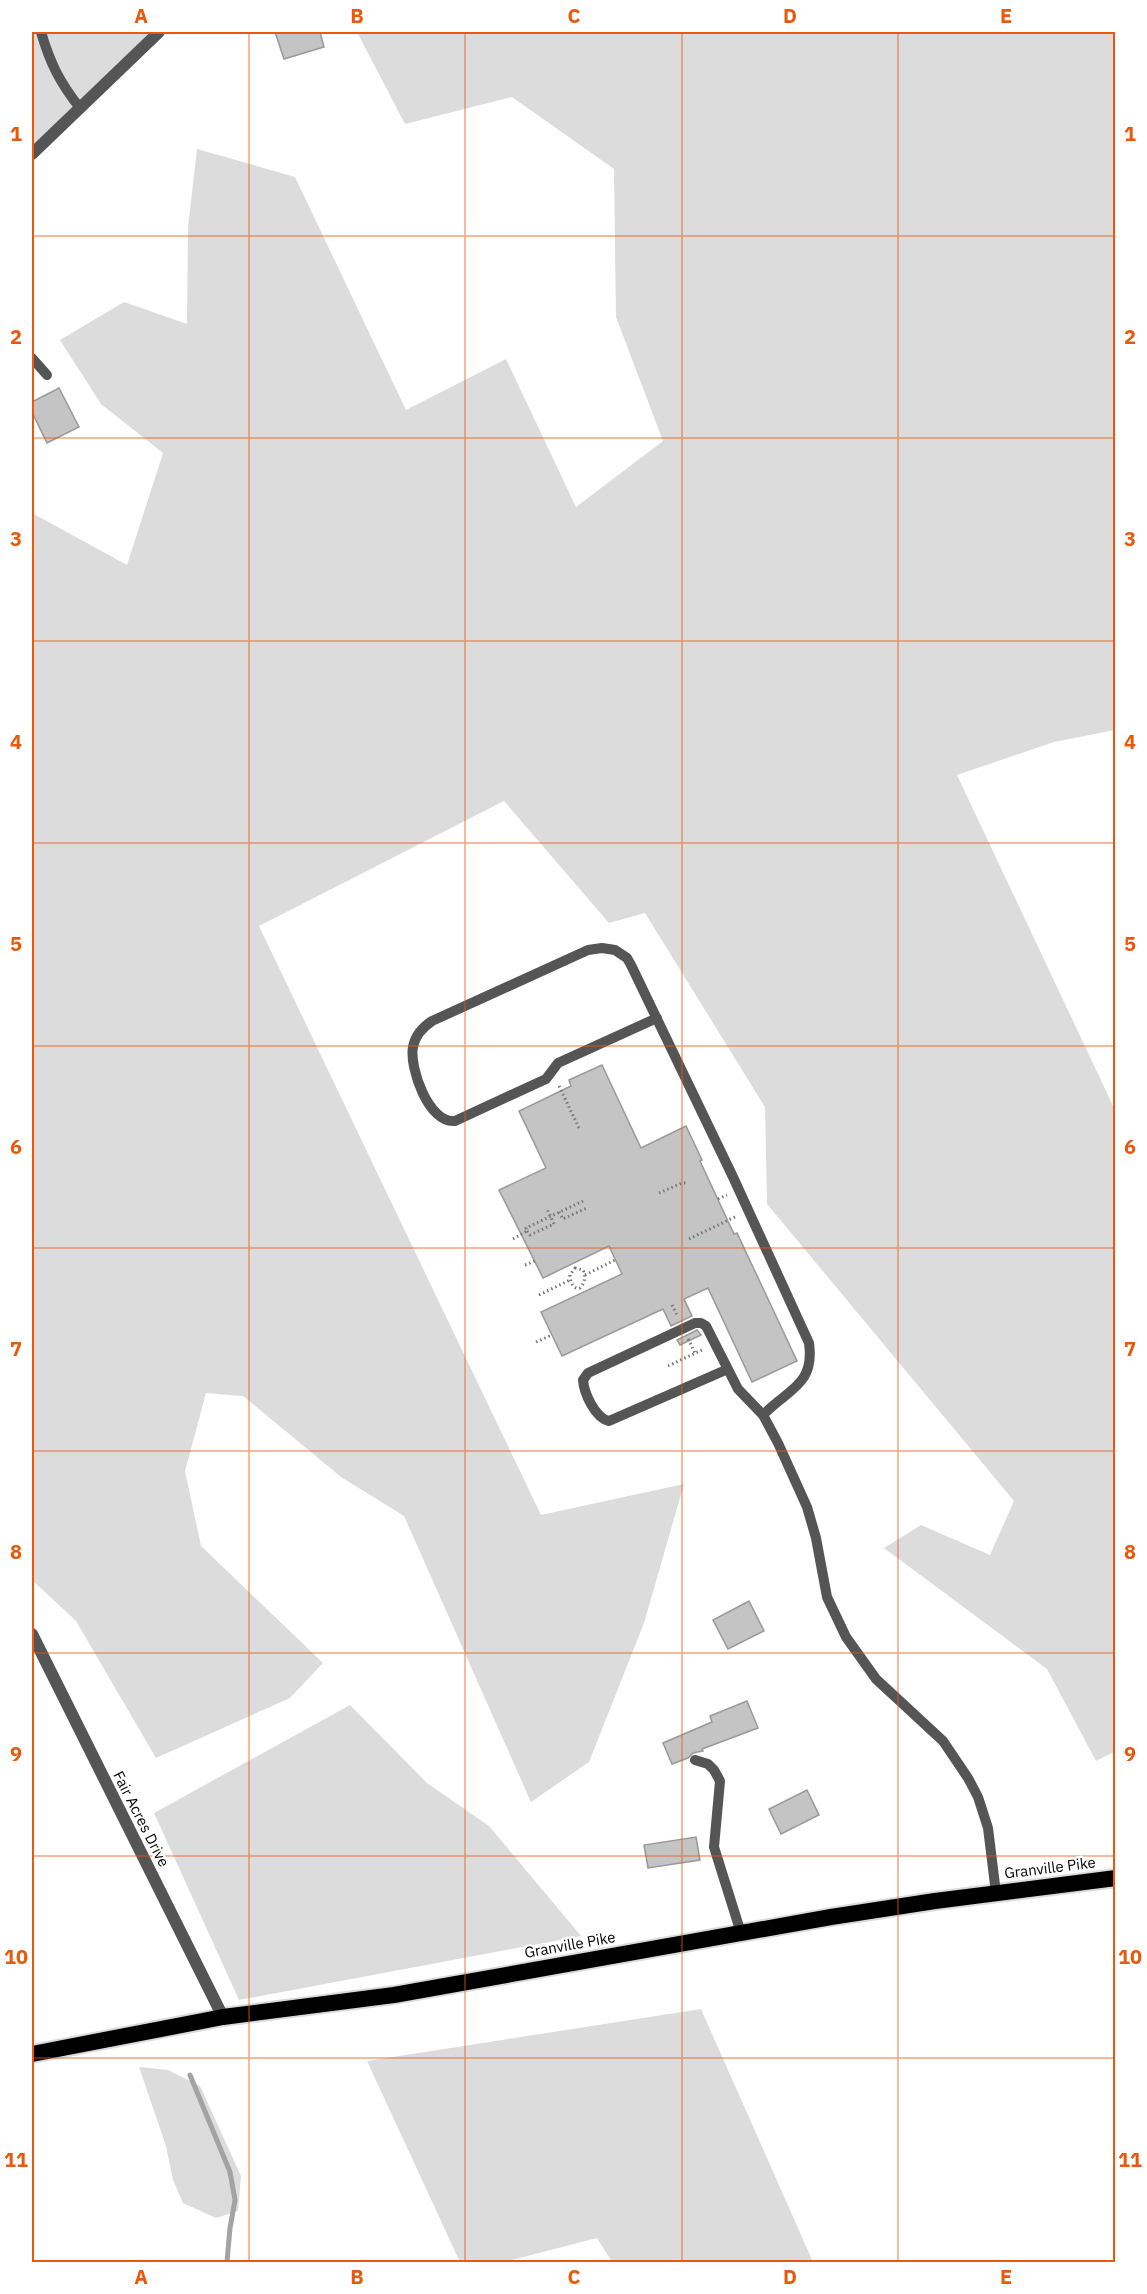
<svg xmlns="http://www.w3.org/2000/svg" width="1147" height="2294" viewBox="0 0 1147 2294" font-family="'IBM Plex Sans',sans-serif">
<rect width="100%" height="100%" fill="#fff"/>
<g fill="#dcdcdc">
<path d="M32,32h127l-127,122z"/>
<path d="M357,32h758v698l-61,12 -97,33 158,335 1,641 -20,10 -49,-92 -163,-121 37,-23 69,30 24,-54 -247,-297 -2,-97 -120,-194 -36,10 -105,-122 -245,125 282,589 143,-31 -40,139 -55,139 -58,40 -127,-286 -63,-39 -98,-81 -37,-3 -21,78 16,75 122,117 -33,35 -134,60 -80,-137 -44,-41v-1067l95,52 36,-112 -62,-49 -41,-64 64,-38 63,22 1,-97 9,-78 98,28 111,233 100,-51 70,148 87,-66 -47,-124 -2,-148 -102,-72 -107,27z"/>
<path d="M350,1705l77,78 62,43 92,110 -342,64 -85,-187z"/>
<path d="M701,2009l112,253h-201l-15,-24 -93,24h-44l-93,-201z"/>
<path d="M139,2067l29,3 32,16 41,90 -3,35 -22,7 -33,-15 -10,-23 -7,-34z"/>
</g>
<g fill="none" stroke-linecap="round" stroke-linejoin="round">
<path stroke="#a3a3a3" stroke-width="5" d="M190,2075l40,97 5,28 -5,28 -3,34"/>
</g>
<g fill="#c4c4c4" stroke="#999" stroke-width="1.5">
<path d="M275,32h45l4,15 -40,12z"/>
<path d="M59,388l20,39 -32,16 -15,-31v-10z"/>
<path d="M602,1065l39,83 45,-22 16,34 -2,1 34,73 3,-1 60,128 -45,21 -44,-94 -24,11 8,17 -21,10 -8,-17 -101,47 -21,-44 81,-38 -13,-28 -66,32 -44,-88 47,-22 -27,-57 52,-25 -2,-6z"/>
<path d="M697,1330l4,5 -21,10 -3,-5z"/>
<path d="M749,1601l15,30 -36,18 -15,-29z"/>
<path d="M747,1701l11,27 -56,21 1,2 -10,2 -5,5 -16,6 -9,-21 49,-21 -2,-6z"/>
<path d="M807,1790l12,25 -38,19 -12,-25z"/>
<path d="M696,1837l4,23 -52,8 -4,-23z"/>
</g>
<g fill="none" stroke-linecap="round" stroke-linejoin="round">
<g stroke="#dbdbdb" stroke-width="20">
<path id="trunk" d="M32,2054l191,-37 171,-22 437,-78 104,-16 181,-23"/>
</g>
<g stroke="#777" stroke-width="3" stroke-dasharray="1.5 3" stroke-linecap="butt">
<path d="M559,1086l20,42"/>
<path d="M659,1193l23,-10h5"/>
<path d="M718,1199l9,-4"/>
<path d="M559,1212l4,7 24,-11"/>
<path d="M527,1231l3,4 24,-11 -7,-15"/>
<path d="M513,1239l14,-8 -1,-3 57,-27"/>
<path d="M689,1239l48,-23"/>
<path d="M525,1265l10,-4"/>
<path d="M575,1268l8,2c3,6 2,13 -3,18 -7,2 -10,-7 -10,-13z"/>
<path d="M585,1275l30,-15"/>
<path d="M539,1295l31,-15"/>
<path d="M672,1305l6,12"/>
<path d="M688,1339l7,14"/>
<path d="M536,1342l16,-7"/>
<path d="M668,1366l34,-16"/>
</g>
<g stroke="#555" stroke-width="10">
<path d="M41,32c9,31 19,51 39,76"/>
<path d="M32,358l15,17"/>
<path d="M657,1018l-99,45 -12,16 -91,42c-26,3 -46,-53 -42,-74 2,-11 10,-20 19,-26l156,-71 14,-2 13,2 12,8 4,7 102,212 76,166c6,42 -21,46 -46,72"/>
<path d="M728,1369l-119,52c-14,-3 -25,-28 -26,-41l5,-7 107,-50h6l5,3 32,63 25,26 15,28 29,64 9,31 11,59 19,40 30,42 67,62 25,37 10,19 10,31 8,65"/>
<path d="M695,1760l13,4 6,6 6,11 -6,66 27,86"/>
</g>
<g stroke="#555" stroke-width="12">
<path d="M32,154l127,-122"/>
<path d="M32,1634l191,383"/>
</g>
<use href="#trunk" stroke="#000" stroke-width="16"/>
</g>
<path fill="none" stroke="#e8590c" stroke-width="1.5" stroke-opacity="0.55" d="M249,32v2230M465,32v2230M682,32v2230M898,32v2230M32,236h1084M32,438h1084M32,641h1084M32,843h1084M32,1046h1084M32,1248h1084M32,1451h1084M32,1653h1084M32,1856h1084M32,2058h1084"/>
<g text-anchor="middle" stroke-width="4.5" stroke-linejoin="round" paint-order="stroke">
<g font-size="15" fill="#000" stroke="#fff">
<text transform="translate(141 1819) rotate(63)" y="5">Fair Acres Drive</text>
<text transform="translate(1050 1868) rotate(-7)" y="5">Granville Pike</text>
<text transform="translate(570 1945) rotate(-10)" y="5">Granville Pike</text>
</g>
</g>
<rect width="1147" height="2294" fill="none" stroke="#ffffff" stroke-width="66"/>
<rect x="33" y="33" width="1081" height="2228" fill="none" stroke="#e8590c" stroke-width="2"/>
<g font-size="20" text-anchor="middle" font-weight="bold" fill="#e8590c">
<text x="141" y="23">A</text>
<text x="357" y="23">B</text>
<text x="574" y="23">C</text>
<text x="790" y="23">D</text>
<text x="1006" y="23">E</text>
<text x="16" y="141">1</text>
<text x="1130" y="141">1</text>
<text x="16" y="344">2</text>
<text x="1130" y="344">2</text>
<text x="16" y="546">3</text>
<text x="1130" y="546">3</text>
<text x="16" y="749">4</text>
<text x="1130" y="749">4</text>
<text x="16" y="951">5</text>
<text x="1130" y="951">5</text>
<text x="16" y="1154">6</text>
<text x="1130" y="1154">6</text>
<text x="16" y="1356">7</text>
<text x="1130" y="1356">7</text>
<text x="16" y="1559">8</text>
<text x="1130" y="1559">8</text>
<text x="16" y="1761">9</text>
<text x="1130" y="1761">9</text>
<text x="16" y="1964">10</text>
<text x="1130" y="1964">10</text>
<text x="16" y="2167">11</text>
<text x="1130" y="2167">11</text>
<text x="141" y="2284">A</text>
<text x="357" y="2284">B</text>
<text x="574" y="2284">C</text>
<text x="790" y="2284">D</text>
<text x="1006" y="2284">E</text>
</g>
</svg>
